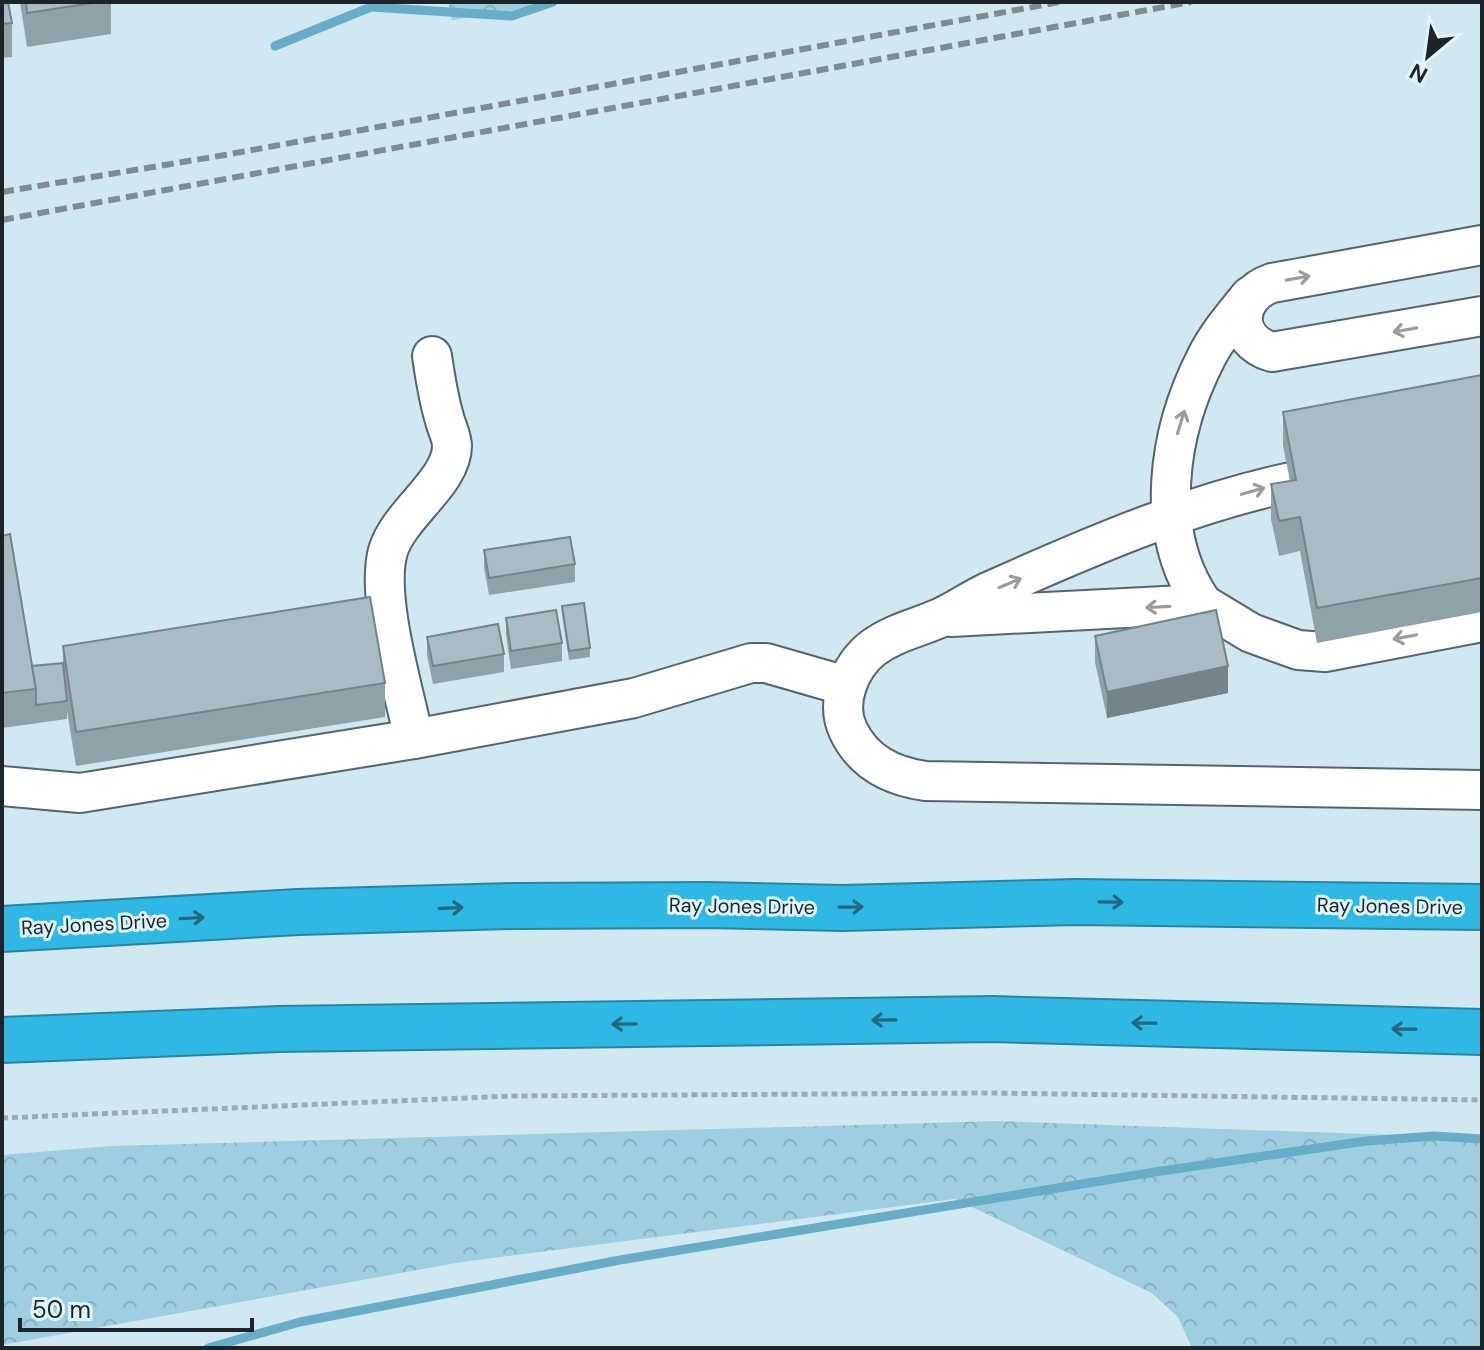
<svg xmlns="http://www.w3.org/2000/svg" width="1484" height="1350" viewBox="0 0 1484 1350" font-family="'DM Sans',sans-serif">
<defs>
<pattern id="forest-crowns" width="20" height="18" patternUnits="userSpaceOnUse" patternTransform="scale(2)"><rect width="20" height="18" fill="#9ecfe1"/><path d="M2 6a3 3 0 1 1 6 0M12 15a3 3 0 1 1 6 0" fill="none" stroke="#88b2c1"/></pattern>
</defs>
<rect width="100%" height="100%" fill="#d2e8f0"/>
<g fill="url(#forest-crowns)">
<path d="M448,2h121l-117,18z"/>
<path d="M997,1121l485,17v210h-290l-14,-31 -26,-24 -197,-94 -493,63 -460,83v-190l109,-9z"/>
</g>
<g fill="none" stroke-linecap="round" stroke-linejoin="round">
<g stroke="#67adc7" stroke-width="9">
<path d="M275,46l96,-39 141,9 41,-14"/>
<path d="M208,1348l92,-26 320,-62 535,-88 211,-31 68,-5 48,3"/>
</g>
<g stroke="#53656d" stroke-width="42">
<g id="minor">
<path d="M1482,245l-210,38c-38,13 -40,57 0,69l210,-36"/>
<path d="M1322,476c-116,20 -227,68 -334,116 -17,8 -32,19 -48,26 -23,10 -47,15 -67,30 -23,18 -38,54 -25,82 15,32 43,46 77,51l557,9"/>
<path d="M1203,604c-51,-72 -35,-173 4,-248 11,-22 28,-41 43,-60"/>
<path d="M951,617l252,-13 48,29 47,17 27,2 157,-30"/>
<path d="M414,739c-10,-49 -39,-142 -26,-188 11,-37 64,-69 64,-105 0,-9 -6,-20 -8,-29 -6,-20 -9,-41 -12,-61"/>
<path d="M2,786l78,7 334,-54 220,-41 117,-35h15l80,23"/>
</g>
</g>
<g stroke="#2785a2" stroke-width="48">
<g id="highway">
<path d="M2,929l296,-17 216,-6 193,-1 135,3 235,-6 405,5"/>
<path d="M2,1040l277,-11 713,-10 490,13"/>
</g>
</g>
<path stroke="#9badb4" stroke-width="5" stroke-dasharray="6 4" stroke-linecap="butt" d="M2,1118l509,-22 478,-3 493,7"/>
<use href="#minor" stroke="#fff" stroke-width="38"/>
<use href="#highway" stroke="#2db9e3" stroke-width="44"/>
<g stroke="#7d8c92" stroke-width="6" stroke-dasharray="12 6" stroke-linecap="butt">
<path d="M2,192l223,-37 835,-153"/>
<path d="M2,220l1189,-218"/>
</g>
</g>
<g fill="#90a2a9">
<path d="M2,2l10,21v34l-10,1z"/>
<path d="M20,2h91v32l-84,13z"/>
<path d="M1482,375v237l-165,31 -17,-92 -21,5 -8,-37v-35l19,-3 -7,-35v-34z"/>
<path d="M2,536l30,130 31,-3v-17l322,37v34l-309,49 -9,-55v8l-65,9z"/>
<path d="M484,550l91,14v18l-86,13 -5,-27z"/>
<path d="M562,606l28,42v9l-21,3 -7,-45z"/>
<path d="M506,618l56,25v18l-51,8 -5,-34z"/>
<path d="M1095,636l133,57 -121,25 -12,-56z"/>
<path d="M427,637l77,17v18l-71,12 -6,-29z"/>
</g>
<path fill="#758489" d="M1228,666v27l-121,25v-26z"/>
<g fill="#a7bcc4" stroke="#758489" stroke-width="2">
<path d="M2,2h6l4,21 -10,1z"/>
<path d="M26,2h73l-72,11z"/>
<path d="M1482,375v203l-165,30 -17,-91 -21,4 -8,-37 25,-4 -13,-68z"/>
<path d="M10,534l26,155 -34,4v-157z"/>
<path d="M570,537l5,27 -86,14 -5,-28z"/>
<path d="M370,597l15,86 -309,49 -13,-86z"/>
<path d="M584,603l6,45 -21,3 -7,-45z"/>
<path d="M556,610l6,33 -51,8 -5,-33z"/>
<path d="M1216,610l12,56 -121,26 -12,-56z"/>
<path d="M498,624l6,30 -71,12 -6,-29z"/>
<path d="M63,663l4,38 -31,4v-16l-4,-23z"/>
</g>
<defs><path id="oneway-shaft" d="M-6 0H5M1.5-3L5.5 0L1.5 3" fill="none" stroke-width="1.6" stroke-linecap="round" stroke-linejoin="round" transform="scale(2)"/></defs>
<g stroke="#999d9e">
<use href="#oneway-shaft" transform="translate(1298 278) rotate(-10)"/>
<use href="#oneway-shaft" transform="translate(1405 330) rotate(170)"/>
<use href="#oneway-shaft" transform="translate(1181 422) rotate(-73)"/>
<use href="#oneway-shaft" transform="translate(1253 491) rotate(-16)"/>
<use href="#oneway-shaft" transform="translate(1010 583) rotate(-23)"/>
<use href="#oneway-shaft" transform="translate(1158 607) rotate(177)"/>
<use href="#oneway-shaft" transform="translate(1405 637) rotate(169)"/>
</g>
<g stroke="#24687c">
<use href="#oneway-shaft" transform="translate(1111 902) rotate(1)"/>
<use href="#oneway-shaft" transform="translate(851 907) rotate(-1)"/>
<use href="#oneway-shaft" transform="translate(451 908) rotate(-2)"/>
<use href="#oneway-shaft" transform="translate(192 918) rotate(-3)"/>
<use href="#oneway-shaft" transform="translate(884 1020) rotate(179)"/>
<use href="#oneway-shaft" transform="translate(1144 1023) rotate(-179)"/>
<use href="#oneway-shaft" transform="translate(624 1024) rotate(179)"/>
<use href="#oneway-shaft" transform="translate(1404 1029) rotate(-179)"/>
</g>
<g text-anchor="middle" stroke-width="6" stroke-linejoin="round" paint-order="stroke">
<g font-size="20" fill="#1d2528" stroke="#dff5fe">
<text transform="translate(742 906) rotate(1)" y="7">Ray Jones Drive</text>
<text transform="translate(1390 906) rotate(1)" y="7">Ray Jones Drive</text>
<text transform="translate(94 924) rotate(-3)" y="7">Ray Jones Drive</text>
</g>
</g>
<rect width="1484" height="1350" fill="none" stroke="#1d2528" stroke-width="8"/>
<g transform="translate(1428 56) rotate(209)" stroke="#dff5fe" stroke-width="6" paint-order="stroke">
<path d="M0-6L14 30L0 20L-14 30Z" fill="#1d2528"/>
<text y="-12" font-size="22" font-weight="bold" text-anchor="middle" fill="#1d2528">N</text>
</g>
<path d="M20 1318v12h232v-12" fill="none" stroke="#1d2528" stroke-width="4"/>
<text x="32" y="1318" font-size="24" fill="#1d2528" stroke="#dff5fe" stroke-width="6" paint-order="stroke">50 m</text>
</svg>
